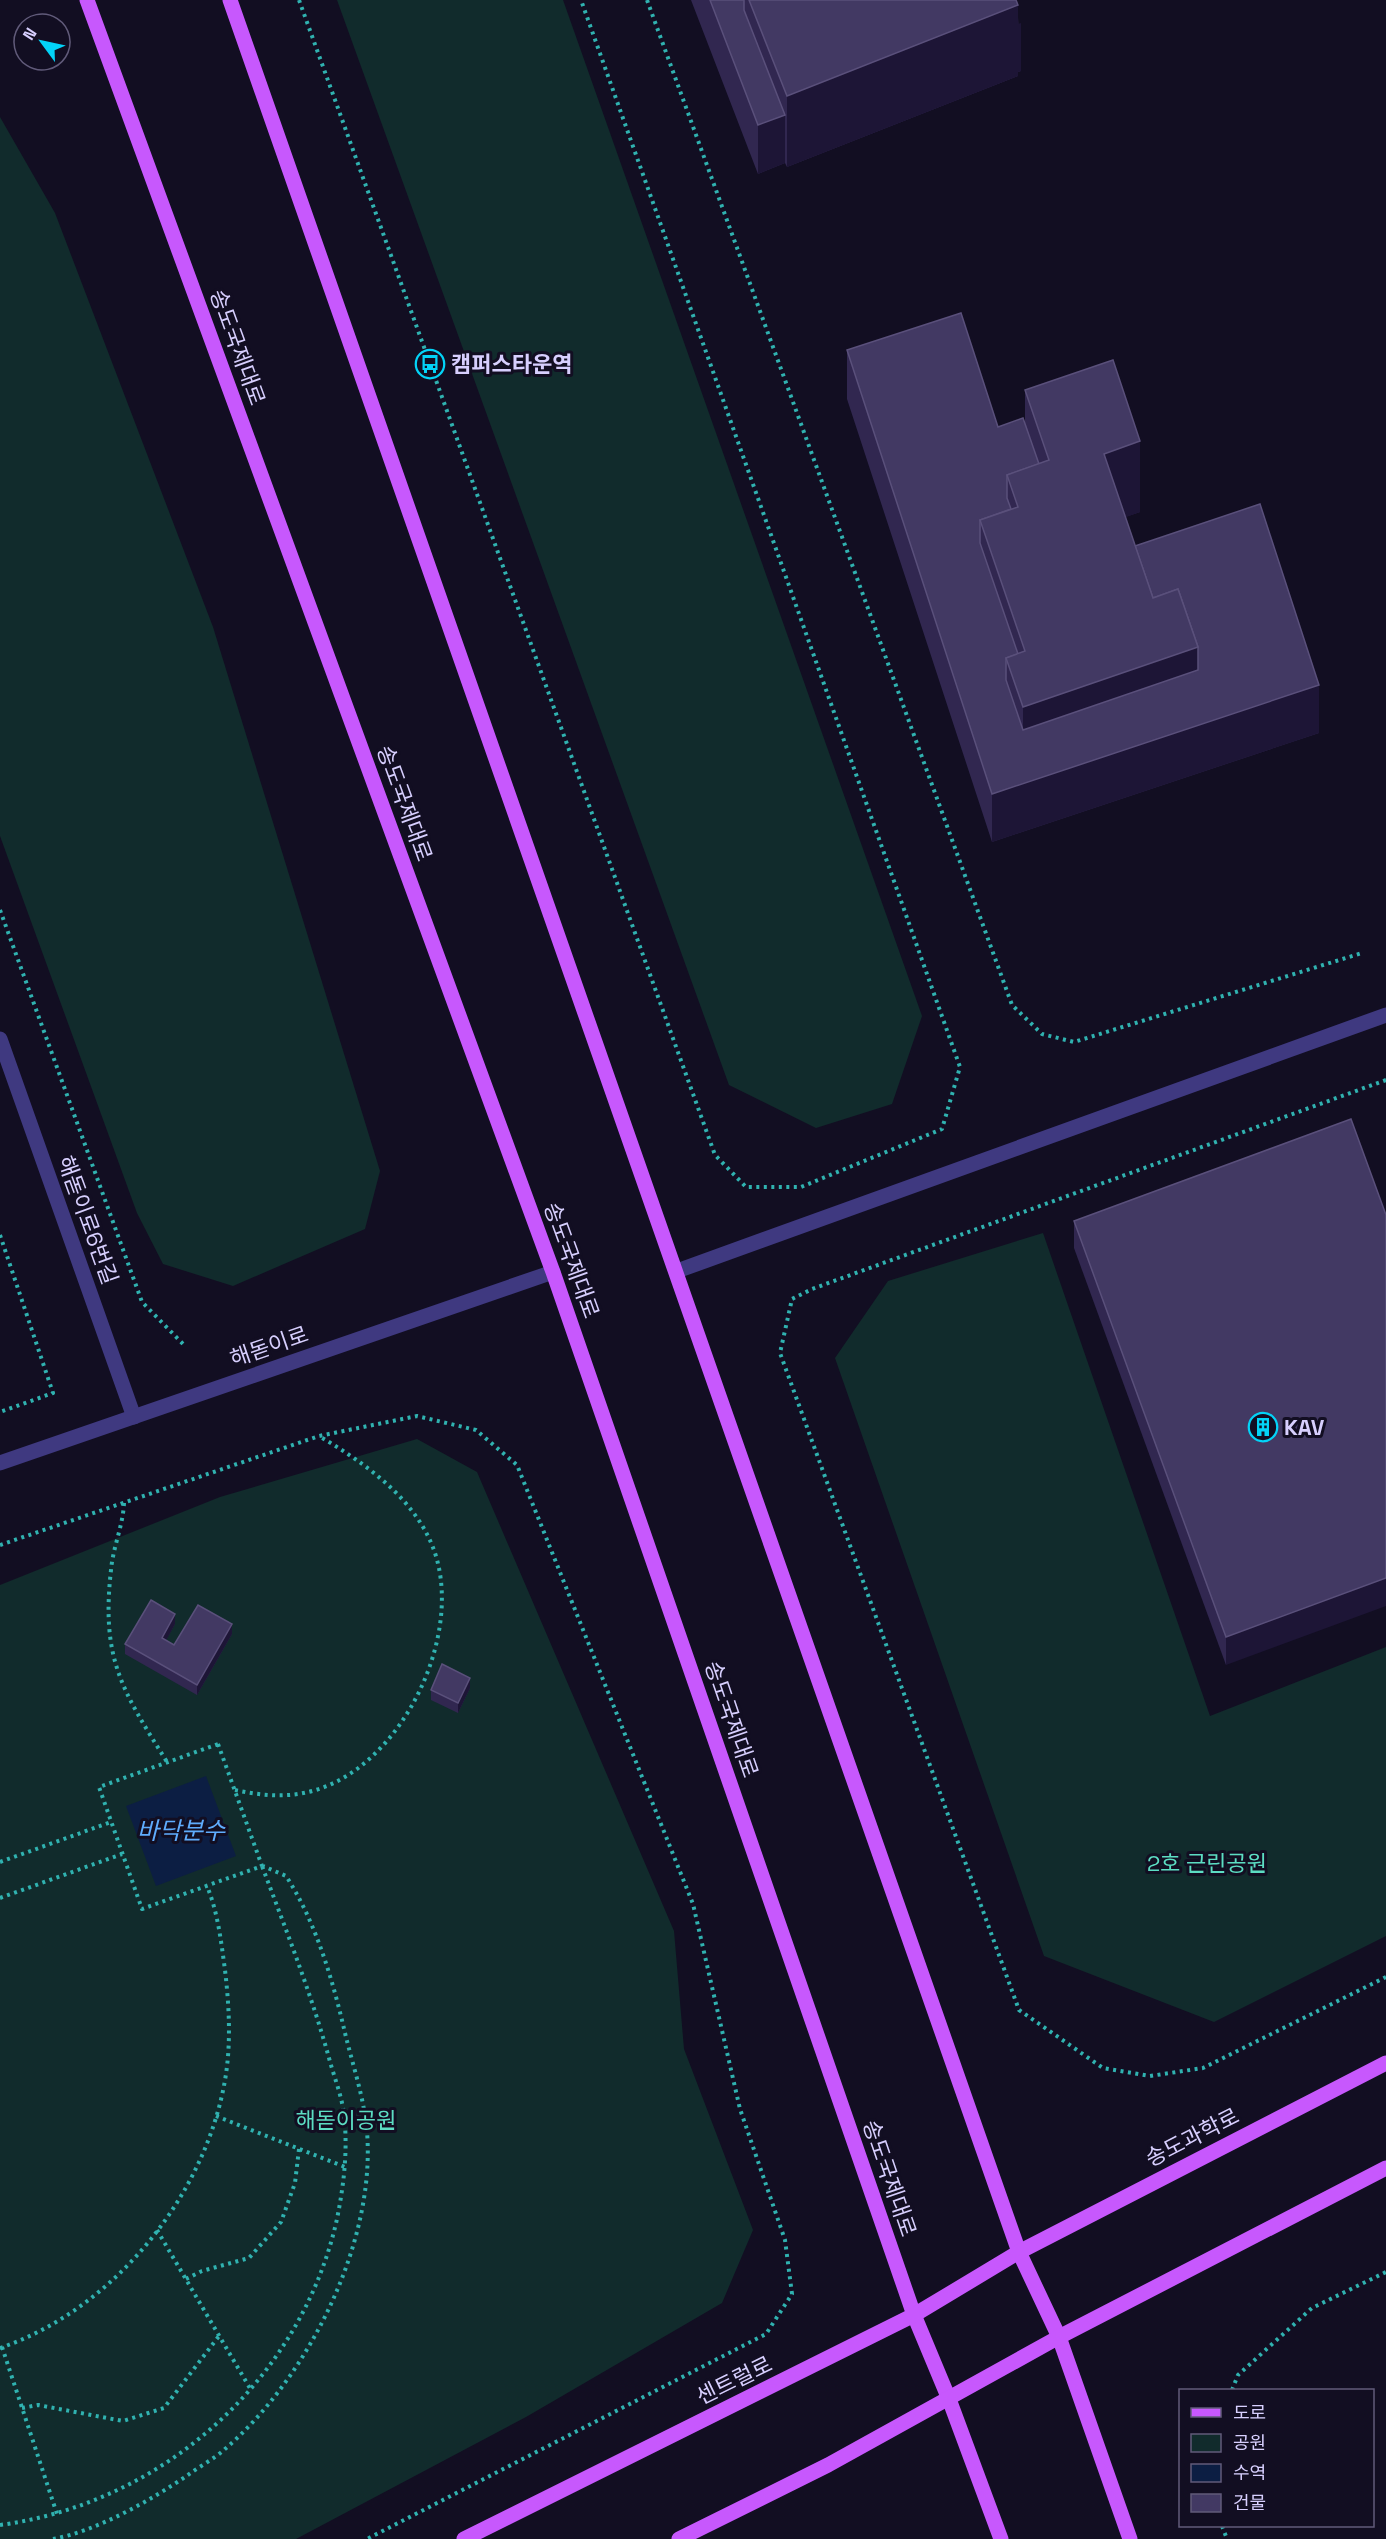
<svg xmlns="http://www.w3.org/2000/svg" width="1386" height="2539" viewBox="0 0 1386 2539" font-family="'Space Grotesk','Noto Sans KR',sans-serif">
<rect width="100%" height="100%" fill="#120e22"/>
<g fill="#112b2c">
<path d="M337,0h226l359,1016 -30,88 -76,24 -87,-43z"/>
<path d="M0,117l55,96 158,414 167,544 -15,58 -132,57 -70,-22 -26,-51 -137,-377z"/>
<path d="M1043,1233l167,483 176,-69v289l-172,86 -170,-66 -209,-598 53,-77z"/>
<path d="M417,1439l60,33 197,459 10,118 69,181 -31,73 -196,114 -230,122h-296v-954l220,-88z"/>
</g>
<path fill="#0c1e43" d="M206,1776l30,80 -80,30 -30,-80z"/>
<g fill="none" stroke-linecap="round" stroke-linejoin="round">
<g stroke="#30b2b0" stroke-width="4" stroke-dasharray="3 4.5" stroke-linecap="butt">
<path d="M299,0l416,1155 31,32h55l141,-58 18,-62 -379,-1067"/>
<path d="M647,0l365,1005 30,29 32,8 288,-89"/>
<path d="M0,910l142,392 42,43"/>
<path d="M1386,1080l-574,209 -20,10 -12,54 239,657 84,58 47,8 53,-8 183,-91"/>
<path d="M0,1235l53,158 -53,19"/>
<path d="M124,1503c-1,23 -11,44 -13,67 -10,89 11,120 56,192"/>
<path d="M0,1545l319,-109 98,-20 59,14 41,35 176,439 47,205 45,131 7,54 -26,40 -399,205"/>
<path d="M218,1744l44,122 -120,43 -43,-122z"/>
<path d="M235,1790c24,5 49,8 73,2 93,-21 160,-160 124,-247 -20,-49 -69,-83 -113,-109"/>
<path d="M0,1862l111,-40"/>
<path d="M0,1898l122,-44"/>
<path d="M216,2116l129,51"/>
<path d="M157,2230l94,160"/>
<path d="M186,2279l16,-8 47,-13 32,-36 14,-39 4,-34"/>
<path d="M2,2347l55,167"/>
<path d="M0,2348c115,-39 208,-155 226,-274 5,-34 3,-70 -1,-104 -4,-29 -7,-57 -18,-84"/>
<path d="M1232,2390l6,-15 74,-67 74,-36"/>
<path d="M22,2408l16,-3 85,16 41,-13 55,-72"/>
<path d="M0,2525c163,-22 301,-145 337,-306 7,-35 11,-69 7,-104 -2,-19 -10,-38 -15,-57 -18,-65 -43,-128 -67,-192"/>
<path d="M1222,2526l5,13"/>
<path d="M53,2539c44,-8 98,-39 135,-64 12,-9 26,-16 37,-26 85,-73 155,-214 141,-327 -4,-30 -14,-60 -21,-89 -12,-52 -29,-111 -59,-157l-23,-10"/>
</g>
<g stroke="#3f3980" stroke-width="15">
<path d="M0,1039l134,378"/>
<path d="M677,1271l709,-256"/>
<path d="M0,1463l553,-191"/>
</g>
<g stroke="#c758fd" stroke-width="15">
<path d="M87,0l466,1272 361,1043 35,84 52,140"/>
<path d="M230,0l789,2252 40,85 71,202"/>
<path d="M464,2539l450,-224 105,-63 367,-189"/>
<path d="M679,2539l149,-74 231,-128 327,-169"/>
</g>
</g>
<g fill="#312750">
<path d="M691,0h325l2,17 3,54 -3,1v4l-231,91 -2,-4 -27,11z"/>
<path d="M847,350l151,77 27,-5v-32l115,122 -15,5 10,29 184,187 -327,109 -145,-443z"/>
<path d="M1351,1119l-125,546 -152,-417v-27z"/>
<path d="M175,1624l-9,16 8,5 58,-11 -35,61 -72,-41v-10z"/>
<path d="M470,1688l-12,25 -27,-13v-10z"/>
</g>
<g fill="#1d1536">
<path d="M1018,5v19l3,-1v48l-3,1v4l-231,91v-71z"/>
<path d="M785,115v48l-27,11v-49z"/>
<path d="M1140,441v71l-36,13v-71z"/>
<path d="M1198,647v71l-175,60v-71z"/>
<path d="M1319,685v48l-327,109v-48z"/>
<path d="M1386,1578v28l-160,59v-28z"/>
<path d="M175,1614v10l-13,24v-10z"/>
<path d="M232,1624v10l-35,61v-10z"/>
<path d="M470,1678v10l-12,25v-10z"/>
</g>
<g fill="#423963" stroke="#5a507b" stroke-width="1.5">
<path d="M710,0h34v10l41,105 -27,10z"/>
<path d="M749,0h267l2,5 -231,91z"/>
<path d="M961,313l37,114 25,-9 16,46 -32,11v23l4,11 -31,11v23l38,111 -12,4v22l17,50 175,-60v-23l-20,-58 -25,9 -18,-52 125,-42 59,181 -327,109 -145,-444z"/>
<path d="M1113,360l27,81 -36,13 49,144 25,-9 20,58 -175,60 -17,-49 19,-7 -45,-131 38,-13 -11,-32 42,-15 -24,-70z"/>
<path d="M1351,1119l35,96v363l-160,59 -152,-416z"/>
<path d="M151,1600l24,14 -13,24 12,7 24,-40 34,19 -35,61 -72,-41z"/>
<path d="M442,1664l28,14 -12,25 -27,-13z"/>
</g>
<defs>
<g id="bus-ring" transform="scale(1.5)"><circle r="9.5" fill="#120e22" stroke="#03d3f7" stroke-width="1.5"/><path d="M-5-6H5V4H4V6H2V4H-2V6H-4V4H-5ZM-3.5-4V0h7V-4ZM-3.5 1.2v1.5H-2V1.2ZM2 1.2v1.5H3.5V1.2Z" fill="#03d3f7"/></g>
<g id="building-ring" transform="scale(1.5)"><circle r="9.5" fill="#120e22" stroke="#03d3f7" stroke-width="1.5"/><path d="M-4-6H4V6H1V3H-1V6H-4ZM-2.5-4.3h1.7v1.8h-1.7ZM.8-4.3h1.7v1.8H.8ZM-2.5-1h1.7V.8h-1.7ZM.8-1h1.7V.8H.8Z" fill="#03d3f7"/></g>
</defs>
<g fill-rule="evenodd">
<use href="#bus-ring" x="430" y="364"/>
<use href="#building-ring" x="1263" y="1427"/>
</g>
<g text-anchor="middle" stroke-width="6" stroke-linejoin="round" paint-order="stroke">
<g font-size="22" fill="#d7cffe" stroke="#120e22">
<text transform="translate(238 347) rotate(70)" y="8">송도국제대로</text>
<text transform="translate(405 803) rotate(70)" y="8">송도국제대로</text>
<text transform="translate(88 1220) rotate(70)" y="8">해돋이로6번길</text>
<text transform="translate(572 1260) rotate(70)" y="8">송도국제대로</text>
<text transform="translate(269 1346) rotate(-19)" y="8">해돋이로</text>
<text transform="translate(732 1719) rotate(71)" y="8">송도국제대로</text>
<text transform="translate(1192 2137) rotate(-27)" y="8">송도과학로</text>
<text transform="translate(890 2178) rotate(71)" y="8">송도국제대로</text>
<text transform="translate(734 2380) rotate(-26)" y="8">센트럴로</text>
</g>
<g font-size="22" font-weight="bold" fill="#d7cffe" stroke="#120e22" text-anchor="start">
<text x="451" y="372">캠퍼스타운역</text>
<text x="1284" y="1435">KAV</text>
</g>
<g font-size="22" fill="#5cddc3" stroke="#120e22">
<text x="1207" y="1871">2호 근린공원</text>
<text x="346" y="2128">해돋이공원</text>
</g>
<g font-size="24" font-style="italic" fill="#5facfd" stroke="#120e22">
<text x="181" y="1839">바닥분수</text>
</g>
</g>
<rect x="1179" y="2389" width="195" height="138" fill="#120e22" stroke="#615b7a" stroke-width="1.5"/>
<rect x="1191" y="2408" width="30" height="9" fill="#c758fd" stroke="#615b7a" stroke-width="1.5"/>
<text x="1233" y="2419" font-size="18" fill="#d7cffe">도로</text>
<rect x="1191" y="2434" width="30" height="18" fill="#112b2c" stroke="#615b7a" stroke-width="1.5"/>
<text x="1233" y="2449" font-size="18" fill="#d7cffe">공원</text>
<rect x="1191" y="2464" width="30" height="18" fill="#0c1e43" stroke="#615b7a" stroke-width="1.5"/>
<text x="1233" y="2479" font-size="18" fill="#d7cffe">수역</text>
<rect x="1191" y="2494" width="30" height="18" fill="#423963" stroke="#615b7a" stroke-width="1.5"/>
<text x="1233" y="2509" font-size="18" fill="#d7cffe">건물</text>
<g transform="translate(42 42) rotate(303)"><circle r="28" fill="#120e22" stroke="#615b7a" stroke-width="1.5"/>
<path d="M0-4.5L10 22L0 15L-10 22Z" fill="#03d3f7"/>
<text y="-9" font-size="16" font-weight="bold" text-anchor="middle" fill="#d7cffe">N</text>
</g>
</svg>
